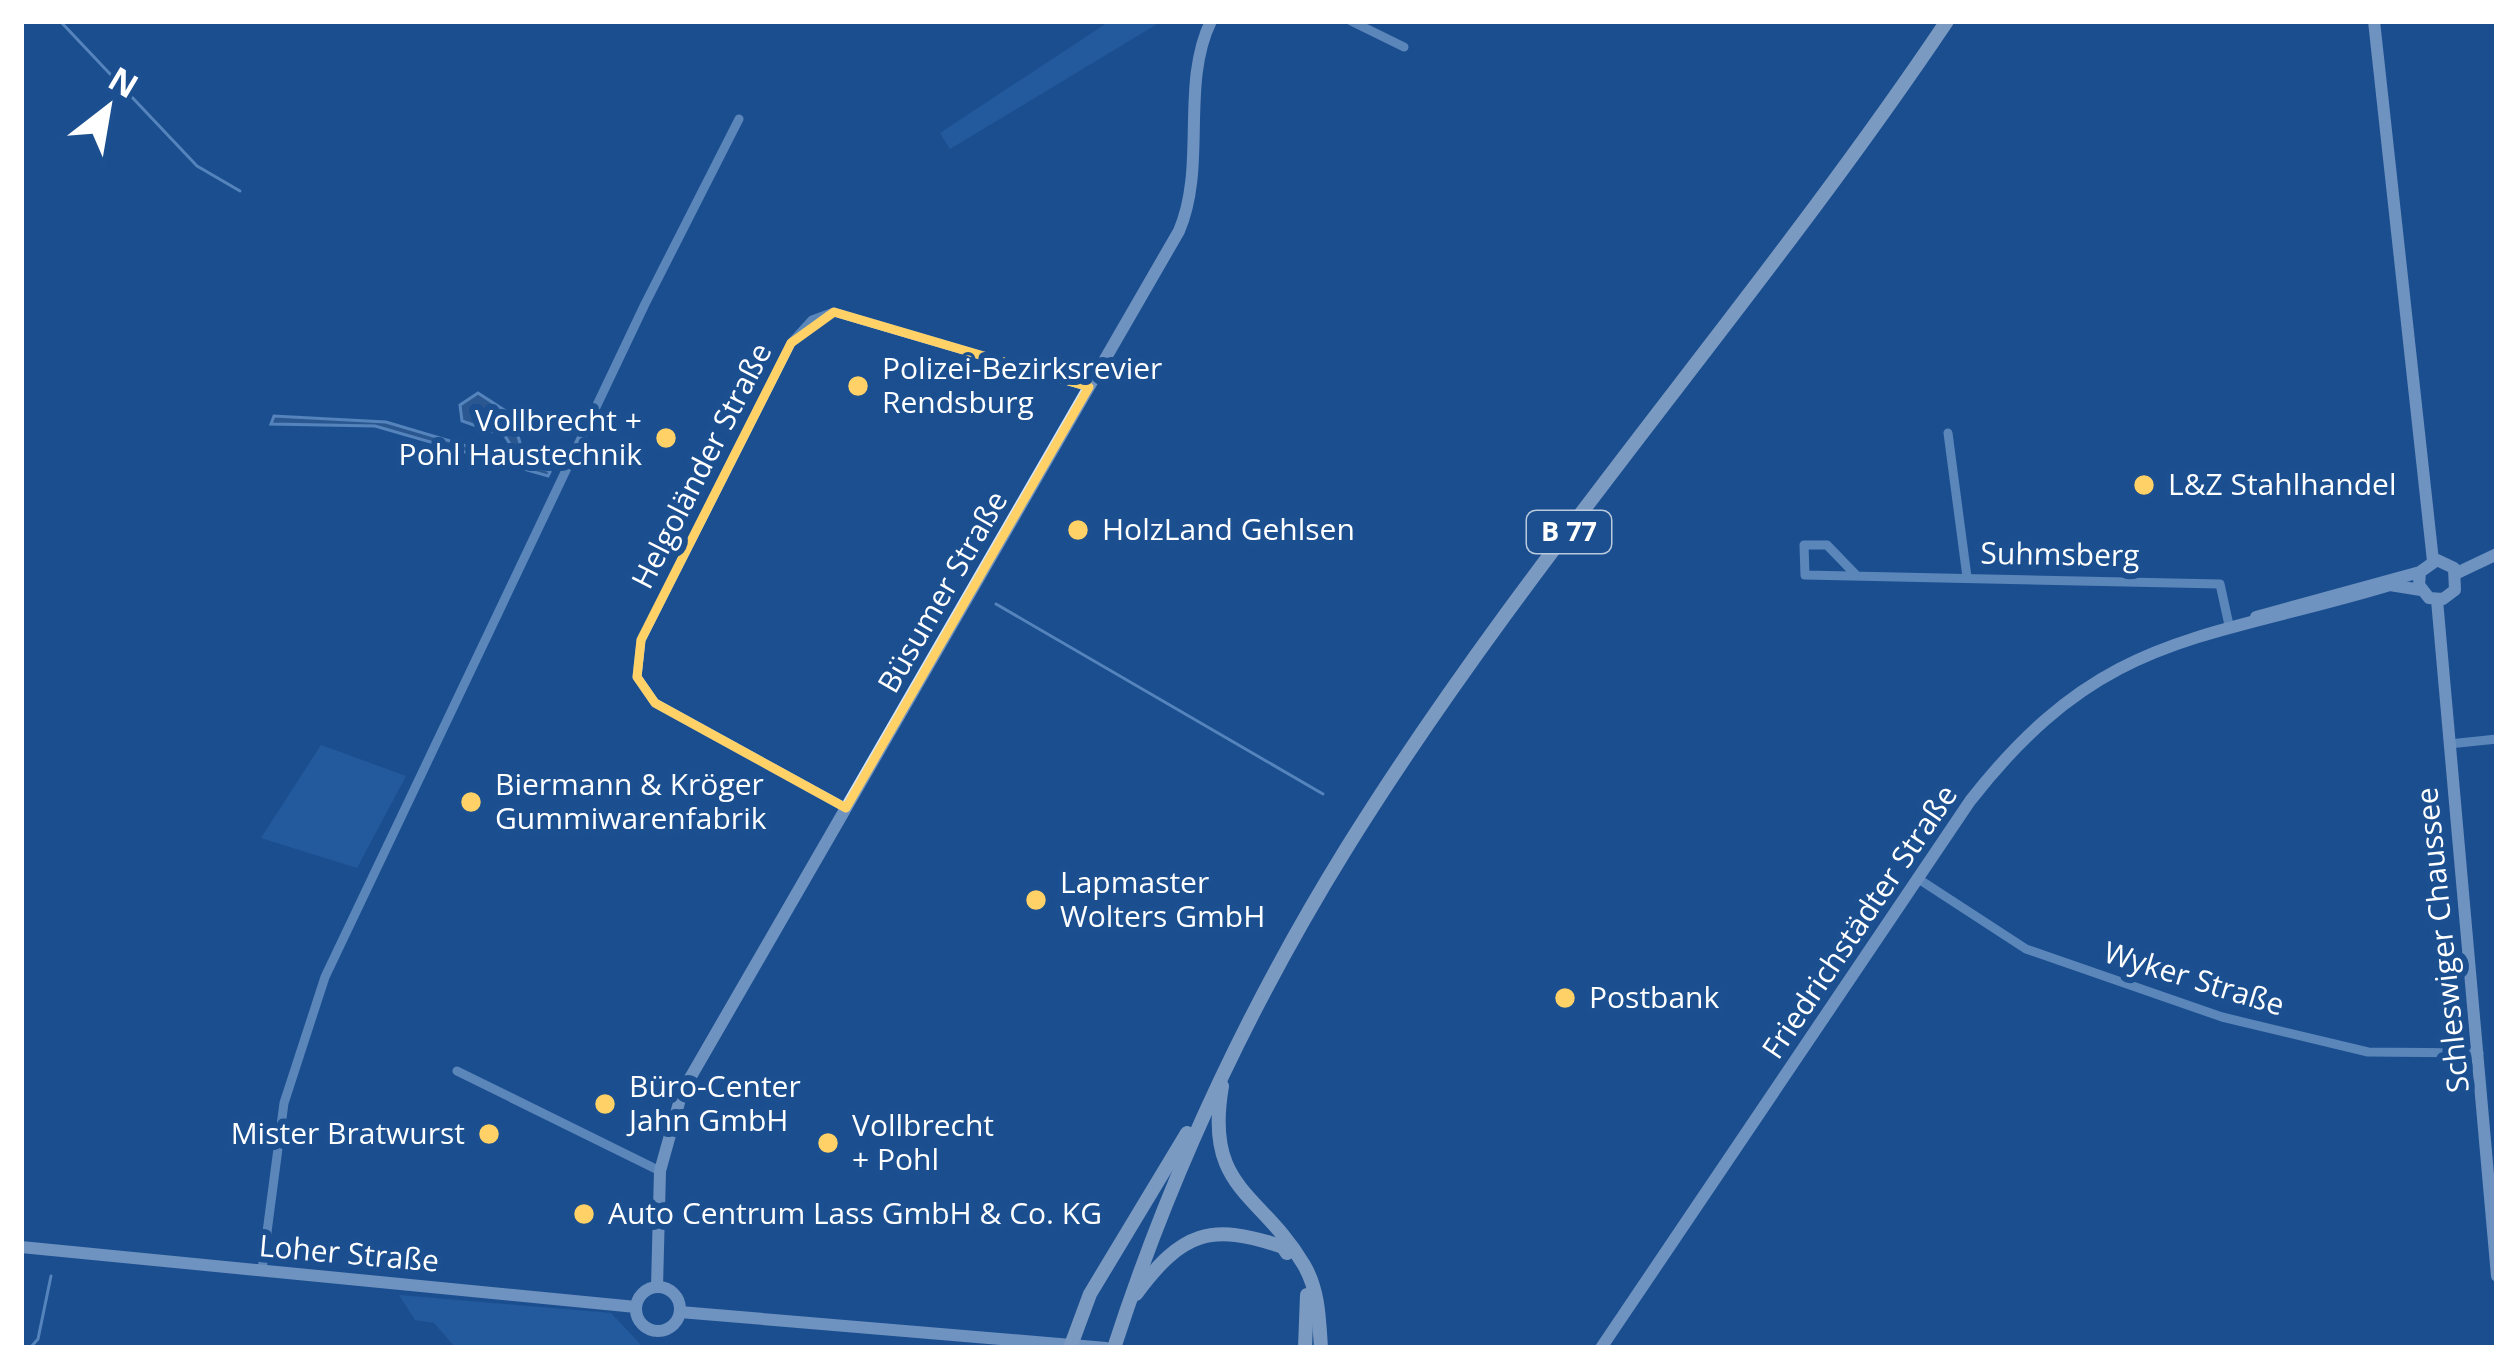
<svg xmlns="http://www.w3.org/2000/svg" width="2518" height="1369" viewBox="0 0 2518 1369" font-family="'Open Sans',sans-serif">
<rect width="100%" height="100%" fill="#1b4f8f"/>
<g fill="#2e69ad">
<path d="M1110,21h52l-212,128 -10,-16z"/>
<path d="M321,745l85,31 -49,92 -96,-30z"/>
<path d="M399,1295l212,18 33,35h-188l-22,-25 -19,-3z"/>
</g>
<path fill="#3c6290" stroke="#9cc4f0" stroke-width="3" d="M478,393l34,22 12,42 26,15 -2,4 -173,-50 -104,-2 3,-8 112,6 135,40 -16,-26 -43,-15 -2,-16z"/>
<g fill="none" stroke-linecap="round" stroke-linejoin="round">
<g stroke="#9cc4f0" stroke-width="3">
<path d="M60,21l137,145 43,25"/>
<path d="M996,604l327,190"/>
<path d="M30,1348l8,-9 13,-63"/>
</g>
<g stroke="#a9c9ee" stroke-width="9">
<path d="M1351,21l53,26"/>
<path d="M1948,433l19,144"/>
<path d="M1857,576l-30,-31h-23l1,30 415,9 9,41"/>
<path d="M2449,744l48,-5"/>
<path d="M846,808l-191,-105 -18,-26 4,-37 150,-297 21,-23 22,-8 255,75"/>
<path d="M1917,878l109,71 196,68 146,35 111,1"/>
<path d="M457,1071l203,100"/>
<path d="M262,1270l22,-167 41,-126 320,-673 94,-185"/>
</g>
<g stroke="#d6e6fa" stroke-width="12">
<path d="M2374,21l59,540"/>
<path d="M2457,573l40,-19"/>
<path d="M2437,600l60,676"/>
<path d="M2256,617l164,-45 17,-12 17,8 1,22 -12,9 -14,-1 -10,-13 1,-13"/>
<path d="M21,1247l615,60"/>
<circle cx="658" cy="1309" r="22"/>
<path d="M657,1287l3,-116 22,-79 497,-861c28,-65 1,-146 32,-210"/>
<path d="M680,1312l426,36"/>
<path d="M1601,1348l369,-547c132,-169 230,-159 420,-216l31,5"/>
</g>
<g stroke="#f0f6ff" stroke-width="14">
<path d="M1222,1086c-18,104 38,105 82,179 15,26 15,54 17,83"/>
<path d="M1136,1294c46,-62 74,-72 147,-47l4,6"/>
<path d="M1070,1348l20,-54 97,-161"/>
<path d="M1114,1348c57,-176 135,-342 232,-499 180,-290 411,-545 601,-828"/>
<path d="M1305,1348l2,-53"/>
</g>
</g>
<path d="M0 0H2518V1369H0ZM834,312l255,75 -243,421 -191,-105 -18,-26 4,-37 150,-297z" fill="#1b4f8f" fill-opacity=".55" fill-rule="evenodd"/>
<path fill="none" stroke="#ffd166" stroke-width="9" stroke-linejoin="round" d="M834,312l255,75 -243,421 -191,-105 -18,-26 4,-37 150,-297z"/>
<g fill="#ffd166" stroke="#1b4f8f" stroke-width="4.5">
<circle cx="858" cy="386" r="12"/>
<circle cx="666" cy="438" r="12"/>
<circle cx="2144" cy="485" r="12"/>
<circle cx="1078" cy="530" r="12"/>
<circle cx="471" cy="802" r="12"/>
<circle cx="1036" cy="900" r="12"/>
<circle cx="1565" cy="998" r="12"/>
<circle cx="605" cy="1104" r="12"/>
<circle cx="489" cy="1134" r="12"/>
<circle cx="828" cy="1143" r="12"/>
<circle cx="584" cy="1214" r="12"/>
</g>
<g text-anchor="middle" stroke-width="12" stroke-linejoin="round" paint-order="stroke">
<rect fill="#1b4f8f" stroke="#bbcadd" stroke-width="3" x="1527" y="511" width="84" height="42" rx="9"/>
<g font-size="27" font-weight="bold" fill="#fff">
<text x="1569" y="541">B 77</text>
</g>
<g font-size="30" fill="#fff" stroke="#1b4f8f" text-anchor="start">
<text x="882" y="379">Polizei-Bezirksrevier<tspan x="882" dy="34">Rendsburg</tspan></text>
<text x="642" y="431" text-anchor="end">Vollbrecht +<tspan x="642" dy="34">Pohl Haustechnik</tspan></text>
<text x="2168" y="495">L&amp;Z Stahlhandel</text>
<text x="1102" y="540">HolzLand Gehlsen</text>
<text x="495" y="795">Biermann &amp; Kröger<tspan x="495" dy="34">Gummiwarenfabrik</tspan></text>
<text x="1060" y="893">Lapmaster<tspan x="1060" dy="34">Wolters GmbH</tspan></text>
<text x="1589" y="1008">Postbank</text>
<text x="629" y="1097">Büro-Center<tspan x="629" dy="34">Jahn GmbH</tspan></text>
<text x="852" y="1136">Vollbrecht<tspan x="852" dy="34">+ Pohl</tspan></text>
<text x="465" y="1144" text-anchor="end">Mister Bratwurst</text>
<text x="608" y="1224">Auto Centrum Lass GmbH &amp; Co. KG</text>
</g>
<g font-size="30" fill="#fff" stroke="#1b4f8f">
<text transform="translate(702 466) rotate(-63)" y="10">Helgoländer Straße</text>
<text transform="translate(2060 555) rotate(1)" y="10">Suhmsberg</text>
<text transform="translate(943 592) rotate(-60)" y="10">Büsumer Straße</text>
<text transform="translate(1860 922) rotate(-56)" y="10">Friedrichstädter Straße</text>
<text transform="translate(2443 940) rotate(-96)" y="10">Schleswiger Chaussee</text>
<text transform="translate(2194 979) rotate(17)" y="10">Wyker Straße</text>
<text transform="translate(349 1254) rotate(5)" y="10">Loher Straße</text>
</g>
</g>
<rect width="2518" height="1369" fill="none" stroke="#ffffff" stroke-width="48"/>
<g transform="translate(108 108) rotate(31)" stroke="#1b4f8f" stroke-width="9" paint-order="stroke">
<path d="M0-9L21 45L0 30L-21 45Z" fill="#ffffff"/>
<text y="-18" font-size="33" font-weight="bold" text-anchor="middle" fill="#ffffff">N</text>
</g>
</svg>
